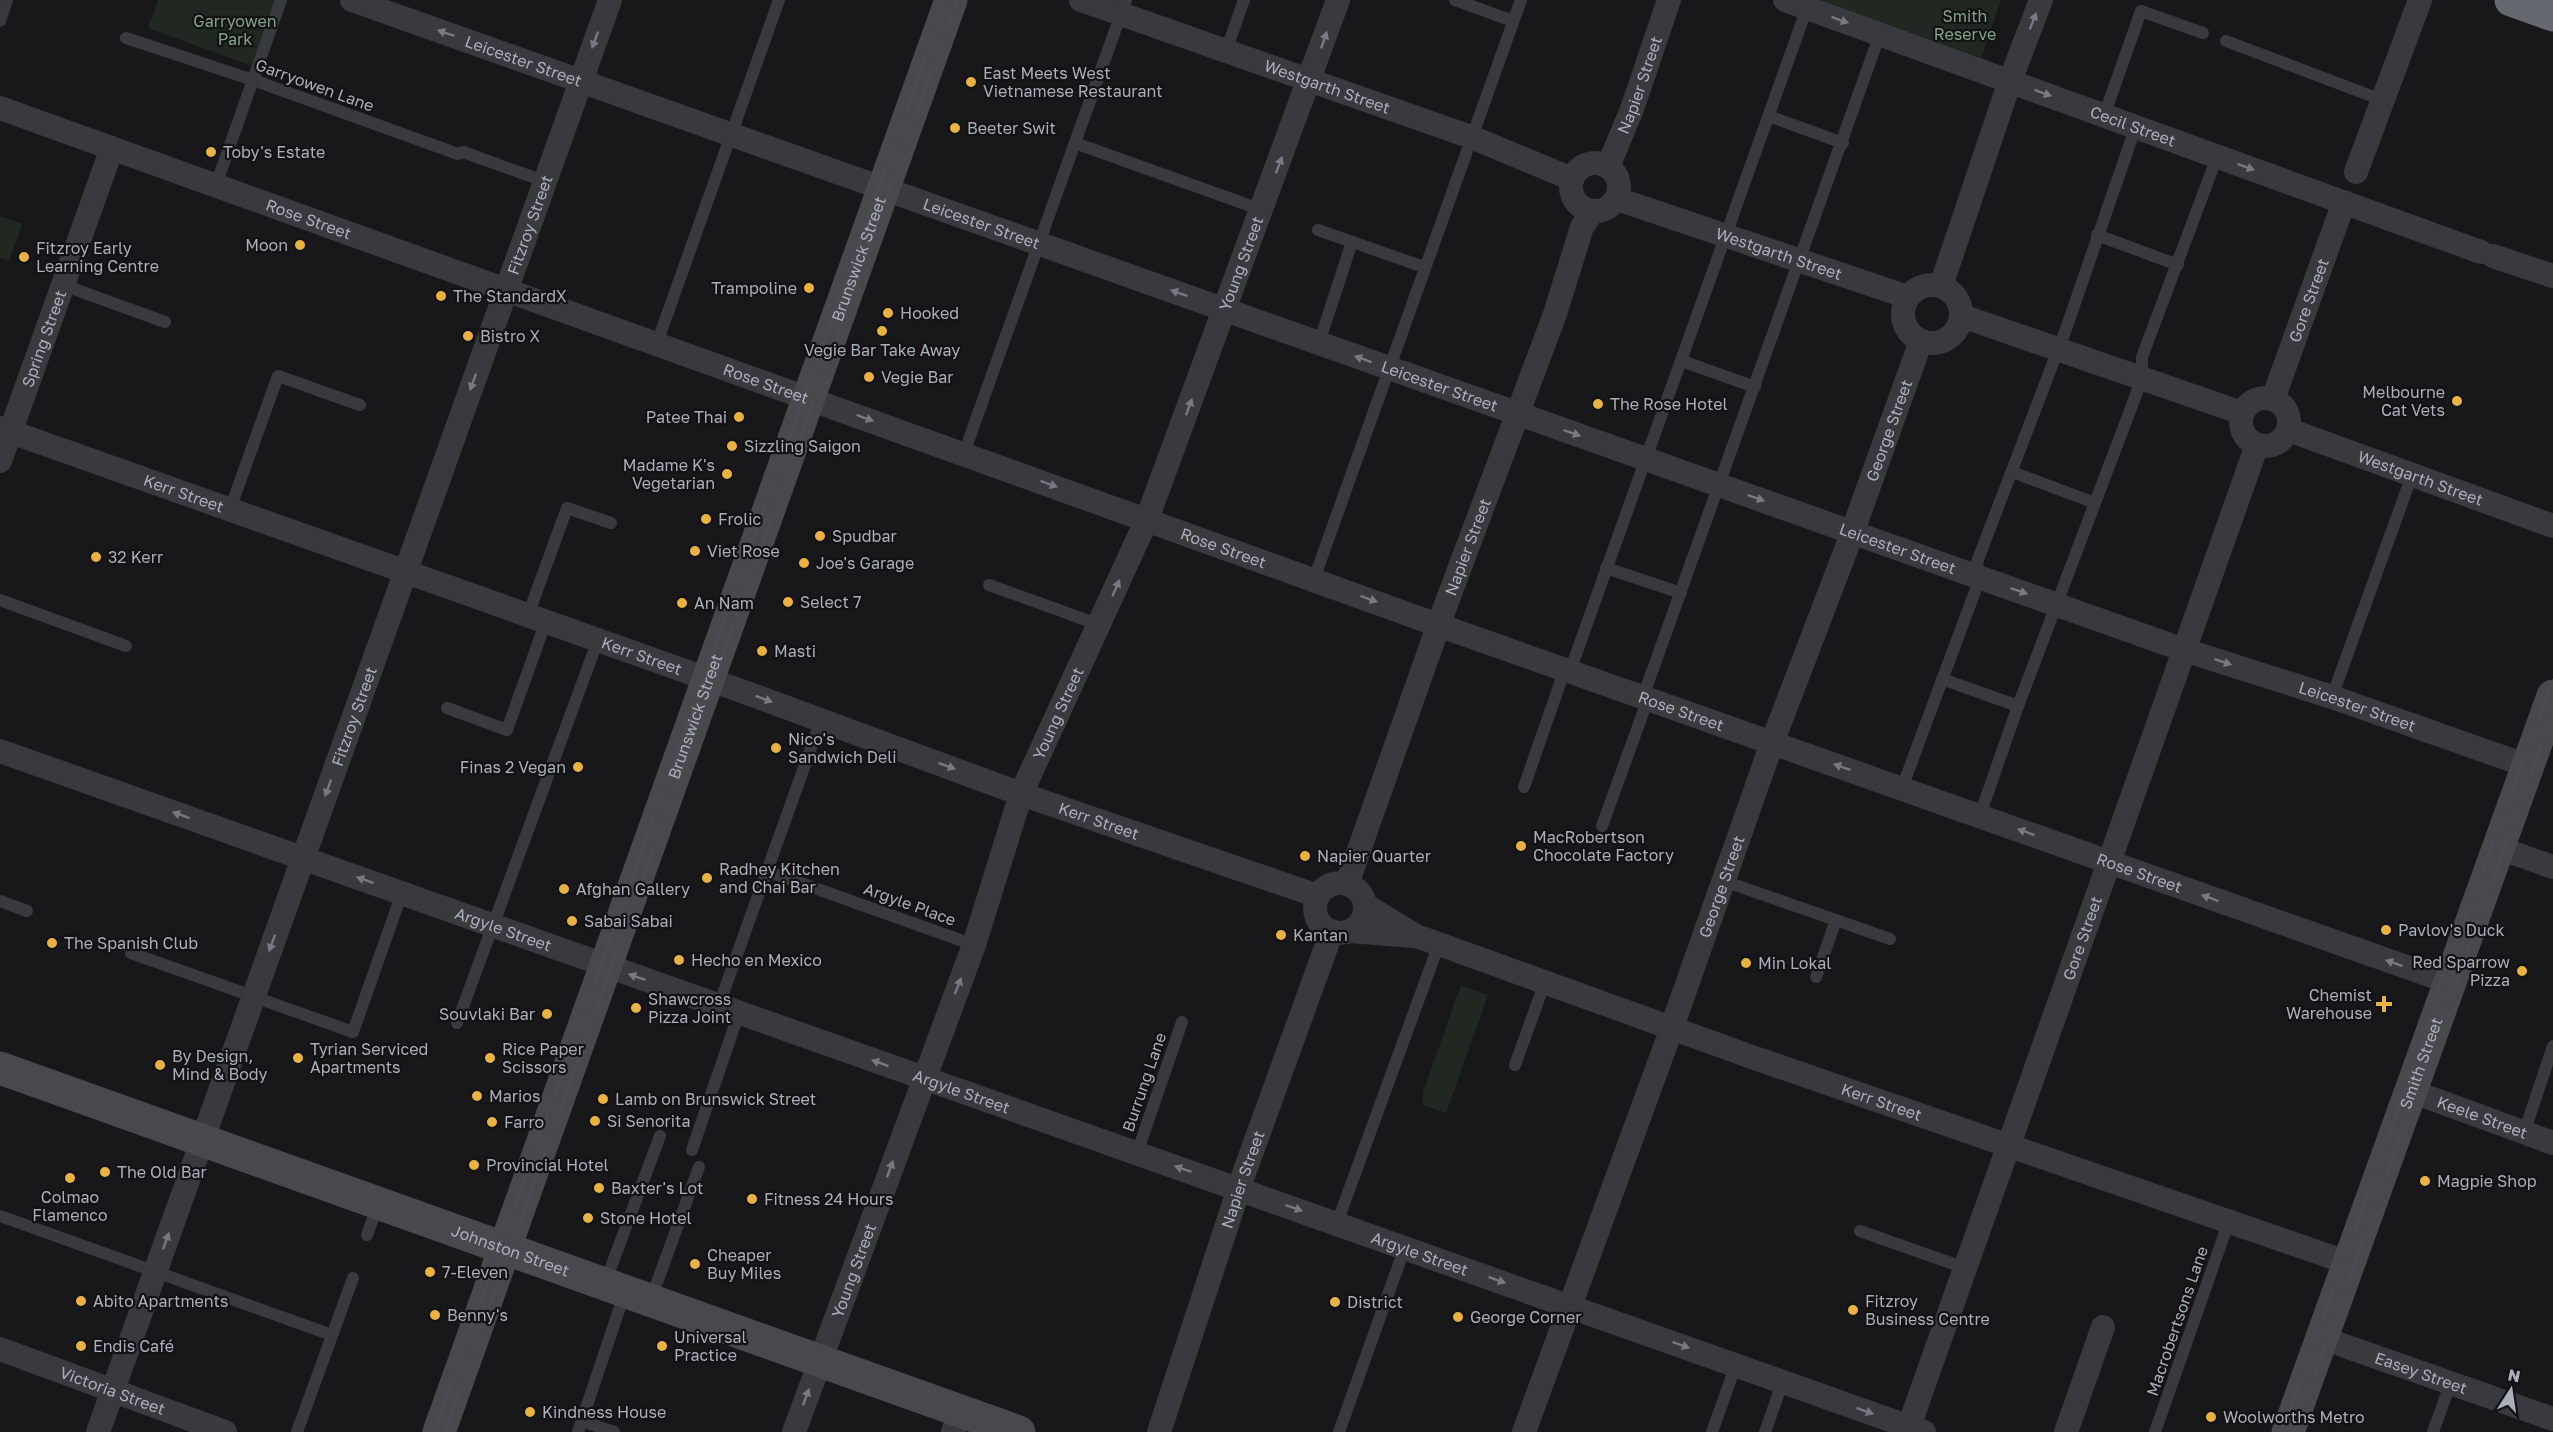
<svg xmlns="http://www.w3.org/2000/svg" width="2553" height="1432" viewBox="0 0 2553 1432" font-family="'Golos Text',sans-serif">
<rect width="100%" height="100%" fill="#18181a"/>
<g fill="#202821">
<path d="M158,0h118l-24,66 -104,-38z"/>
<path d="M1820,0h181l-20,58z"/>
<path d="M0,216l22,8 -13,37 -9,-3z"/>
<path d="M1461,985l27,10 -42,118 -23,-8v-13z"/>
</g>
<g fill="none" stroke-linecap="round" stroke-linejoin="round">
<g stroke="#393a3f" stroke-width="12">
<path d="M1455,0l58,21"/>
<path d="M0,21l7,-21"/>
<path d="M126,38l127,42 205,74 5,-2 81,29"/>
<path d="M2226,41l156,59"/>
<path d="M1226,51l18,-51"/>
<path d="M1769,116l74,27"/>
<path d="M2104,116l37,-105 62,22"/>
<path d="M1075,143l187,67"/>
<path d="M216,185l65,-185"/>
<path d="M1318,230l106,37"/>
<path d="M2097,235l81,30"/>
<path d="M63,285l102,37"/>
<path d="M657,343l122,-343"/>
<path d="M1319,343l33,-101"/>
<path d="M1682,361l73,26"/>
<path d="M964,453l162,-453"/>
<path d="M2012,472l83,31"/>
<path d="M230,509l48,-133 82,29"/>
<path d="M1606,568l75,25"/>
<path d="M1314,579l207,-579"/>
<path d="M989,585l111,40"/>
<path d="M0,600l126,46"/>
<path d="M528,615l39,-107 44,15"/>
<path d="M1570,671l237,-663"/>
<path d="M1942,679l76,27"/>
<path d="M1643,697l237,-663"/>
<path d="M2332,697l80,-222"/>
<path d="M447,708l60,22 39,-109"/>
<path d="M1524,787l41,-118"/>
<path d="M1902,788l78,-210 -3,-16 89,-233 70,-203"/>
<path d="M1980,815l38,-109 124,-327v-22l75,-200"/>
<path d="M1602,826l46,-127"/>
<path d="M767,871l207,74"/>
<path d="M1724,881l166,58"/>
<path d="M0,901l27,10"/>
<path d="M131,953l222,79 49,-139"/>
<path d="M1816,977l20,-57"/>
<path d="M719,1005l102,-285"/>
<path d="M457,1023l141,-383"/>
<path d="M1515,1065l30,-83"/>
<path d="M2524,1133l29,-87"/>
<path d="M692,1150l47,-137"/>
<path d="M1137,1153l45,-131"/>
<path d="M0,1216l332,119"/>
<path d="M1337,1223l102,-279"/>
<path d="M1860,1231l105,37"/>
<path d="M367,1235l11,-30"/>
<path d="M605,1283l55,-147"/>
<path d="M651,1299l48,-132"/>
<path d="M582,1421l32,11"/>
<path d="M297,1432l56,-154"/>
<path d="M578,1432l47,-140"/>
<path d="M1339,1432l66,-185"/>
<path d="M1712,1432l24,-67"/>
<path d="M1765,1432l18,-51"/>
<path d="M2155,1432l74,-211"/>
<path d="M2433,1432l18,-50"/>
</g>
<g stroke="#393a3f" stroke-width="24">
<path id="s1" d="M352,0l1832,650 148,47 196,69"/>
<path id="s2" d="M1081,0l390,137 101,42"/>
<path id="s3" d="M1785,0l696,252"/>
<path id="s4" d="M0,108l1438,517 1011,357"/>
<circle cx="1595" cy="187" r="24"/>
<path id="s5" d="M1608,167l24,-58 37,-109"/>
<path d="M2356,172l64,-172"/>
<path id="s6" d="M1617,199l291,98"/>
<path d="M2493,256l60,20"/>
<circle cx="1932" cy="314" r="29"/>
<path d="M1941,286l69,-205 31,-81"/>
<path d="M1962,316l280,97"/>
<circle cx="2265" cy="422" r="24"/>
<path id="s7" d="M2273,399l71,-197"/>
<path id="s8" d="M0,428l736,261 285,105 297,102"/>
<path id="s9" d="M2289,430l264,96"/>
<path id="s10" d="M0,461l112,-313"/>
<path id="s11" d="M0,751l1924,681"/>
<path d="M2499,848l54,19"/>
<circle cx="1340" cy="908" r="25"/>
<path id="s12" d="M1347,884l98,-277 110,-293 27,-87 10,-15"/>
<path id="s13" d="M1365,905l51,31 23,8 310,112 600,207"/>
<path d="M1350,931l63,5"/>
<path id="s14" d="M2411,1091l142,52"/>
<path id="s15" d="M2322,1338l231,81"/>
<path id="s16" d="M0,1349l225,83"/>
<path id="s17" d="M98,1432l512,-1432"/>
<path id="s18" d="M794,1432l180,-487 47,-151 126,-275 191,-519"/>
<path d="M953,1432l8,-21"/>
<path id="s19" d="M1159,1432l84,-256 89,-245"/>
<path id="s20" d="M1524,1432l142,-388 106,-301 75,-196 74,-206"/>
<path id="s21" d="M1907,1432l350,-987"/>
<path d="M2066,1432l37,-105"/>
</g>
<g stroke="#47494e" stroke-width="33">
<path id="s22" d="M0,1068l1019,364"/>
<path id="s23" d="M439,1432l512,-1432"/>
<path id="s24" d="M2288,1432l265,-736"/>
</g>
<path stroke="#65686f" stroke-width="33" d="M2511,0l42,15"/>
<g stroke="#4c4e53" stroke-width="1.5">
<path d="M434,1432l512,-1432"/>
<path d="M445,1432l512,-1432"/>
<path d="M2282,1432l128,-355 32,-97 111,-300"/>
<path d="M2294,1432l259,-719"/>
</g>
</g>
<defs><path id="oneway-solid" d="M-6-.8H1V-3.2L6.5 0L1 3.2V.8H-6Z" transform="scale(1.5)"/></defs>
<g fill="#787a82">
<use href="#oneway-solid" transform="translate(1840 20) rotate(20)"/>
<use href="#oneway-solid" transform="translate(2033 21) rotate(-69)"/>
<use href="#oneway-solid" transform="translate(446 33) rotate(-161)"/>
<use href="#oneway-solid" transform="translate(595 40) rotate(110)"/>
<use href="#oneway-solid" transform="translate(1324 40) rotate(-71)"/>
<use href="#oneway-solid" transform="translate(2043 93) rotate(20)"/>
<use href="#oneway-solid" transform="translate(1279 165) rotate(-70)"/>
<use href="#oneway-solid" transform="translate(2246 167) rotate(20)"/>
<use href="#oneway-solid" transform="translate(1179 293) rotate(-161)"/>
<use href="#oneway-solid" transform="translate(1363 359) rotate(-160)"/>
<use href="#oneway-solid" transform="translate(473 382) rotate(110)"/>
<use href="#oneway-solid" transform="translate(1189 407) rotate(-70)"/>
<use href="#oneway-solid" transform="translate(865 418) rotate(20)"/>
<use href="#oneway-solid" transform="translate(1572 433) rotate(19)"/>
<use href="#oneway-solid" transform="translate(1049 484) rotate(20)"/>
<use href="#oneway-solid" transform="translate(1756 498) rotate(19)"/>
<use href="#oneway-solid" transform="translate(1116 588) rotate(-66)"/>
<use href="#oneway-solid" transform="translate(2019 591) rotate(19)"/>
<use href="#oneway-solid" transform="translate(1369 599) rotate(20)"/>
<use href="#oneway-solid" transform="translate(2223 662) rotate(18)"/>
<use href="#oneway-solid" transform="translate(764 699) rotate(20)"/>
<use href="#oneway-solid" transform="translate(947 766) rotate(20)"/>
<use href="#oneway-solid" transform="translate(1842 767) rotate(-161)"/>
<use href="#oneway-solid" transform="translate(328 788) rotate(110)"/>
<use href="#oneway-solid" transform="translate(181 815) rotate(-160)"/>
<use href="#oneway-solid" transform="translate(2026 832) rotate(-160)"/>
<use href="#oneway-solid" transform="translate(365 880) rotate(-160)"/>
<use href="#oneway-solid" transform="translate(2210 898) rotate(-160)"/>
<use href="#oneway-solid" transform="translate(272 943) rotate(110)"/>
<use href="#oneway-solid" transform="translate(2394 963) rotate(-160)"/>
<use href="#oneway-solid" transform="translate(637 977) rotate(-161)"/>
<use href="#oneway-solid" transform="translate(958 986) rotate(-69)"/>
<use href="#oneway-solid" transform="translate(880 1063) rotate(-160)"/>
<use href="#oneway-solid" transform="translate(890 1169) rotate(-70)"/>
<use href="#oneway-solid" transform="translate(1183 1169) rotate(-161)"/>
<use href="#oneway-solid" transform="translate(1294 1208) rotate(19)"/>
<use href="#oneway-solid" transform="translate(166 1241) rotate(-70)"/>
<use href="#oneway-solid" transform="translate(1497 1280) rotate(20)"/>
<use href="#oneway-solid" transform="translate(1681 1345) rotate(20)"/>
<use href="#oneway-solid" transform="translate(806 1397) rotate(-70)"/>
<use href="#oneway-solid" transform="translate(1865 1411) rotate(20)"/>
</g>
<g fill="#e9b241" stroke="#131315" stroke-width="2">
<circle cx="971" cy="82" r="6"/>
<circle cx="955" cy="128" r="6"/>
<circle cx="211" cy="152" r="6"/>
<circle cx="300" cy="245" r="6"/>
<circle cx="24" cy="257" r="6"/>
<circle cx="809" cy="288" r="6"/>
<circle cx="441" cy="296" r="6"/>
<circle cx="888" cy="313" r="6"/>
<circle cx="882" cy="331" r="6"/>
<circle cx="468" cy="336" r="6"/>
<circle cx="869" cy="377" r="6"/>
<circle cx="2457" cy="401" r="6"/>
<circle cx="1598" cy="404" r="6"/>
<circle cx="739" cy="417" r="6"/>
<circle cx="732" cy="446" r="6"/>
<circle cx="727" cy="474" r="6"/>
<circle cx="706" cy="519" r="6"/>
<circle cx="820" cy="536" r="6"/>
<circle cx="695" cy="551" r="6"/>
<circle cx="96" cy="557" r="6"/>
<circle cx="804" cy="563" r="6"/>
<circle cx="788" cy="602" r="6"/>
<circle cx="682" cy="603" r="6"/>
<circle cx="762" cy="651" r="6"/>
<circle cx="776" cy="748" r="6"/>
<circle cx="578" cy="767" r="6"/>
<circle cx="1521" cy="846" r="6"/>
<circle cx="1305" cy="856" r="6"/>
<circle cx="707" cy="878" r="6"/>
<circle cx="564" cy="889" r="6"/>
<circle cx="572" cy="921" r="6"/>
<circle cx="2386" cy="930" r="6"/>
<circle cx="1281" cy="935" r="6"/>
<circle cx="52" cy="943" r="6"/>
<circle cx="679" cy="960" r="6"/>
<circle cx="1746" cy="963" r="6"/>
<circle cx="2522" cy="971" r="6"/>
<path d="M2381 995h6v6h6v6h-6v6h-6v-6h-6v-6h6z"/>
<circle cx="636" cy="1008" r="6"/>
<circle cx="547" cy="1014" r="6"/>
<circle cx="298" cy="1058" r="6"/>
<circle cx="490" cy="1058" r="6"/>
<circle cx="160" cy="1065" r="6"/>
<circle cx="477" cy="1096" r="6"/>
<circle cx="603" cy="1099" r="6"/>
<circle cx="595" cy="1121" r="6"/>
<circle cx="492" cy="1122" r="6"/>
<circle cx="474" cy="1165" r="6"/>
<circle cx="105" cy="1172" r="6"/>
<circle cx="70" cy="1178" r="6"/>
<circle cx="2425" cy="1181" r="6"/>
<circle cx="599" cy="1188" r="6"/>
<circle cx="752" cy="1199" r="6"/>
<circle cx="588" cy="1218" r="6"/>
<circle cx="695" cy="1264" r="6"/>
<circle cx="430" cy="1272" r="6"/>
<circle cx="81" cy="1301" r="6"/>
<circle cx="1335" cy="1302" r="6"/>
<circle cx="1853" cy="1310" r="6"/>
<circle cx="435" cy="1315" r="6"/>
<circle cx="1458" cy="1317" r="6"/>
<circle cx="81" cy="1346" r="6"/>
<circle cx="662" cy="1346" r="6"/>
<circle cx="530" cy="1412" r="6"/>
<circle cx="2211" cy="1417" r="6"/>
</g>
<g text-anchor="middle" stroke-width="4.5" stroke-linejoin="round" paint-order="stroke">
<g font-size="16" fill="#83a385" stroke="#131315">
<text x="1965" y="22">Smith<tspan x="1965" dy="18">Reserve</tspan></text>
<text x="235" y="27">Garryowen<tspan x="235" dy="18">Park</tspan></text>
</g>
<g font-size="16" fill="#abafb9" stroke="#131315">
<text dy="6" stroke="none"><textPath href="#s1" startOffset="182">Leicester Street</textPath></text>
<text dy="6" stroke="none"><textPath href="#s5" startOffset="88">Napier Street</textPath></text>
<text transform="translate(315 85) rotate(20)" y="6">Garryowen Lane</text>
<text dy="6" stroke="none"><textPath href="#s2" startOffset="261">Westgarth Street</textPath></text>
<text dy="6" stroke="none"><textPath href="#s3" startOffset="370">Cecil Street</textPath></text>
<text dy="6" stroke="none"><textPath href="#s4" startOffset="328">Rose Street</textPath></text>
<text dy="6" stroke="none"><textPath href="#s1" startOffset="668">Leicester Street</textPath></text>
<text dy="6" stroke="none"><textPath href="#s17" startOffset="1282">Fitzroy Street</textPath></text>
<text dy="6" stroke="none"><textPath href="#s6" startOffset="171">Westgarth Street</textPath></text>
<text dy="6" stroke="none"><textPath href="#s23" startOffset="1246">Brunswick Street</textPath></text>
<text dy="6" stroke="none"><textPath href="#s18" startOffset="1252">Young Street</textPath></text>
<text dy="6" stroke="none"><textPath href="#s7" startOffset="105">Gore Street</textPath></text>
<text dy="6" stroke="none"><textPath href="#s10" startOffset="130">Spring Street</textPath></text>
<text dy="6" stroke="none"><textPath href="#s4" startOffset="814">Rose Street</textPath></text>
<text dy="6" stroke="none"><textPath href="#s1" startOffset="1154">Leicester Street</textPath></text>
<text dy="6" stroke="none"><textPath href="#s20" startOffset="1066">George Street</textPath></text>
<text dy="6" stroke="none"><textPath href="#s9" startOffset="140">Westgarth Street</textPath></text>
<text dy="6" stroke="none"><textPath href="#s8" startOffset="195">Kerr Street</textPath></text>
<text dy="6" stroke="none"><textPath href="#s4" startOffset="1300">Rose Street</textPath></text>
<text dy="6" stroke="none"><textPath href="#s12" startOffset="358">Napier Street</textPath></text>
<text dy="6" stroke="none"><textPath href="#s1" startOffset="1640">Leicester Street</textPath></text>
<text dy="6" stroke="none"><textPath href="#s8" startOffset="681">Kerr Street</textPath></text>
<text dy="6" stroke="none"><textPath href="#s1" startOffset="2126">Leicester Street</textPath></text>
<text dy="6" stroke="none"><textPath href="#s4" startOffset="1786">Rose Street</textPath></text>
<text dy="6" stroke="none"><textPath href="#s18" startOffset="766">Young Street</textPath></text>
<text dy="6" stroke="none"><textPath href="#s17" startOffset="760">Fitzroy Street</textPath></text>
<text dy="6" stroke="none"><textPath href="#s23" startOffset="760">Brunswick Street</textPath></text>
<text dy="6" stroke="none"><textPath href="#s8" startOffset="1167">Kerr Street</textPath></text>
<text dy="6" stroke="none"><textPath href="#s4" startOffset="2272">Rose Street</textPath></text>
<text dy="6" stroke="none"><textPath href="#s20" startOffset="580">George Street</textPath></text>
<text transform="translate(910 904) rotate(20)" y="6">Argyle Place</text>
<text dy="6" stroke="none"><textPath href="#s11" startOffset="534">Argyle Street</textPath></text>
<text dy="6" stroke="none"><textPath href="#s21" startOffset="524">Gore Street</textPath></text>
<text dy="6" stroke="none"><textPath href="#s24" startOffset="392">Smith Street</textPath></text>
<text transform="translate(1144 1082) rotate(-71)" y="6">Burrung Lane</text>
<text dy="6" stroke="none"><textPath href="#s11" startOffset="1020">Argyle Street</textPath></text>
<text dy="6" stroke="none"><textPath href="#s13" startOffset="554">Kerr Street</textPath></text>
<text dy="6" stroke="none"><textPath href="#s14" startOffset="76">Keele Street</textPath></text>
<text dy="6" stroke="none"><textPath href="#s19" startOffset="266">Napier Street</textPath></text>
<text dy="6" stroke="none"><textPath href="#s22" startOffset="542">Johnston Street</textPath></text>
<text dy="6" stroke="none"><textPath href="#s11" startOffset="1506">Argyle Street</textPath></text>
<text dy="6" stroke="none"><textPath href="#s18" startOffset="172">Young Street</textPath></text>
<text transform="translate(2177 1321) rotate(-71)" y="6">Macrobertsons Lane</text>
<text dy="6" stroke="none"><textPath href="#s15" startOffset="105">Easey Street</textPath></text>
<text dy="6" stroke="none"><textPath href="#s16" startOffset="120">Victoria Street</textPath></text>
</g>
<g font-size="16" fill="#abafb9" stroke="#131315" text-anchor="start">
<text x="983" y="79">East Meets West<tspan x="983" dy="18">Vietnamese Restaurant</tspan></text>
<text x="967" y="134">Beeter Swit</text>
<text x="223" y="158">Toby's Estate</text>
<text x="288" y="251" text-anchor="end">Moon</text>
<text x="36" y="254">Fitzroy Early<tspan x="36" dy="18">Learning Centre</tspan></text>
<text x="797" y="294" text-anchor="end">Trampoline</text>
<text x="453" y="302">The StandardX</text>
<text x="900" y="319">Hooked</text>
<text x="480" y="342">Bistro X</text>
<text x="882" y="356" text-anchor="middle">Vegie Bar Take Away</text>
<text x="881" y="383">Vegie Bar</text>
<text x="2445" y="398" text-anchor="end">Melbourne<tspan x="2445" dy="18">Cat Vets</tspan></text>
<text x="1610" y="410">The Rose Hotel</text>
<text x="727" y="423" text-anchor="end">Patee Thai</text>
<text x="744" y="452">Sizzling Saigon</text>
<text x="715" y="471" text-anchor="end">Madame K's<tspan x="715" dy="18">Vegetarian</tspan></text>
<text x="718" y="525">Frolic</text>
<text x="832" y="542">Spudbar</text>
<text x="707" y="557">Viet Rose</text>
<text x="108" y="563">32 Kerr</text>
<text x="816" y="569">Joe's Garage</text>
<text x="800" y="608">Select 7</text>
<text x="694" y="609">An Nam</text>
<text x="774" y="657">Masti</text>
<text x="788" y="745">Nico's<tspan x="788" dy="18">Sandwich Deli</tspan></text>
<text x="566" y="773" text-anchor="end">Finas 2 Vegan</text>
<text x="1533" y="843">MacRobertson<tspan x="1533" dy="18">Chocolate Factory</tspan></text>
<text x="1317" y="862">Napier Quarter</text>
<text x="719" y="875">Radhey Kitchen<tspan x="719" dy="18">and Chai Bar</tspan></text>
<text x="576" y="895">Afghan Gallery</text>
<text x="584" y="927">Sabai Sabai</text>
<text x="2398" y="936">Pavlov's Duck</text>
<text x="1293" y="941">Kantan</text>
<text x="64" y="949">The Spanish Club</text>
<text x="691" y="966">Hecho en Mexico</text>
<text x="2510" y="968" text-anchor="end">Red Sparrow<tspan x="2510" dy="18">Pizza</tspan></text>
<text x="1758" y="969">Min Lokal</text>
<text x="2372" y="1001" text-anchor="end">Chemist<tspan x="2372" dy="18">Warehouse</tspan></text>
<text x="648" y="1005">Shawcross<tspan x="648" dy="18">Pizza Joint</tspan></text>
<text x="535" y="1020" text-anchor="end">Souvlaki Bar</text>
<text x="310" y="1055">Tyrian Serviced<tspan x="310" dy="18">Apartments</tspan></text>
<text x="502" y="1055">Rice Paper<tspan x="502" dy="18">Scissors</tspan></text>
<text x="172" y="1062">By Design,<tspan x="172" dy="18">Mind &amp; Body</tspan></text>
<text x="489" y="1102">Marios</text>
<text x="615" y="1105">Lamb on Brunswick Street</text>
<text x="607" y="1127">Si Senorita</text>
<text x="504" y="1128">Farro</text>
<text x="486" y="1171">Provincial Hotel</text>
<text x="117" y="1178">The Old Bar</text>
<text x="2437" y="1187">Magpie Shop</text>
<text x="611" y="1194">Baxter's Lot</text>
<text x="70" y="1203" text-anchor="middle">Colmao<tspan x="70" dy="18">Flamenco</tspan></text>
<text x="764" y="1205">Fitness 24 Hours</text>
<text x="600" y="1224">Stone Hotel</text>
<text x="707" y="1261">Cheaper<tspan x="707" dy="18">Buy Miles</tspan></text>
<text x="442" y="1278">7-Eleven</text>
<text x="93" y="1307">Abito Apartments</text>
<text x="1865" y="1307">Fitzroy<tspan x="1865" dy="18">Business Centre</tspan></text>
<text x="1347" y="1308">District</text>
<text x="447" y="1321">Benny's</text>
<text x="1470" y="1323">George Corner</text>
<text x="674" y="1343">Universal<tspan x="674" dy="18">Practice</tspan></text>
<text x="93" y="1352">Endis Café</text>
<text x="542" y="1418">Kindness House</text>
<text x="2223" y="1423">Woolworths Metro</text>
</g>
</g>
<g transform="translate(2511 1390) rotate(12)" stroke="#131315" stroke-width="4.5" paint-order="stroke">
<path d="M0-4.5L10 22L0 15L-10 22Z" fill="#abafb9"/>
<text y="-9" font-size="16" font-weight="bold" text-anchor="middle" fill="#abafb9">N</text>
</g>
</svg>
